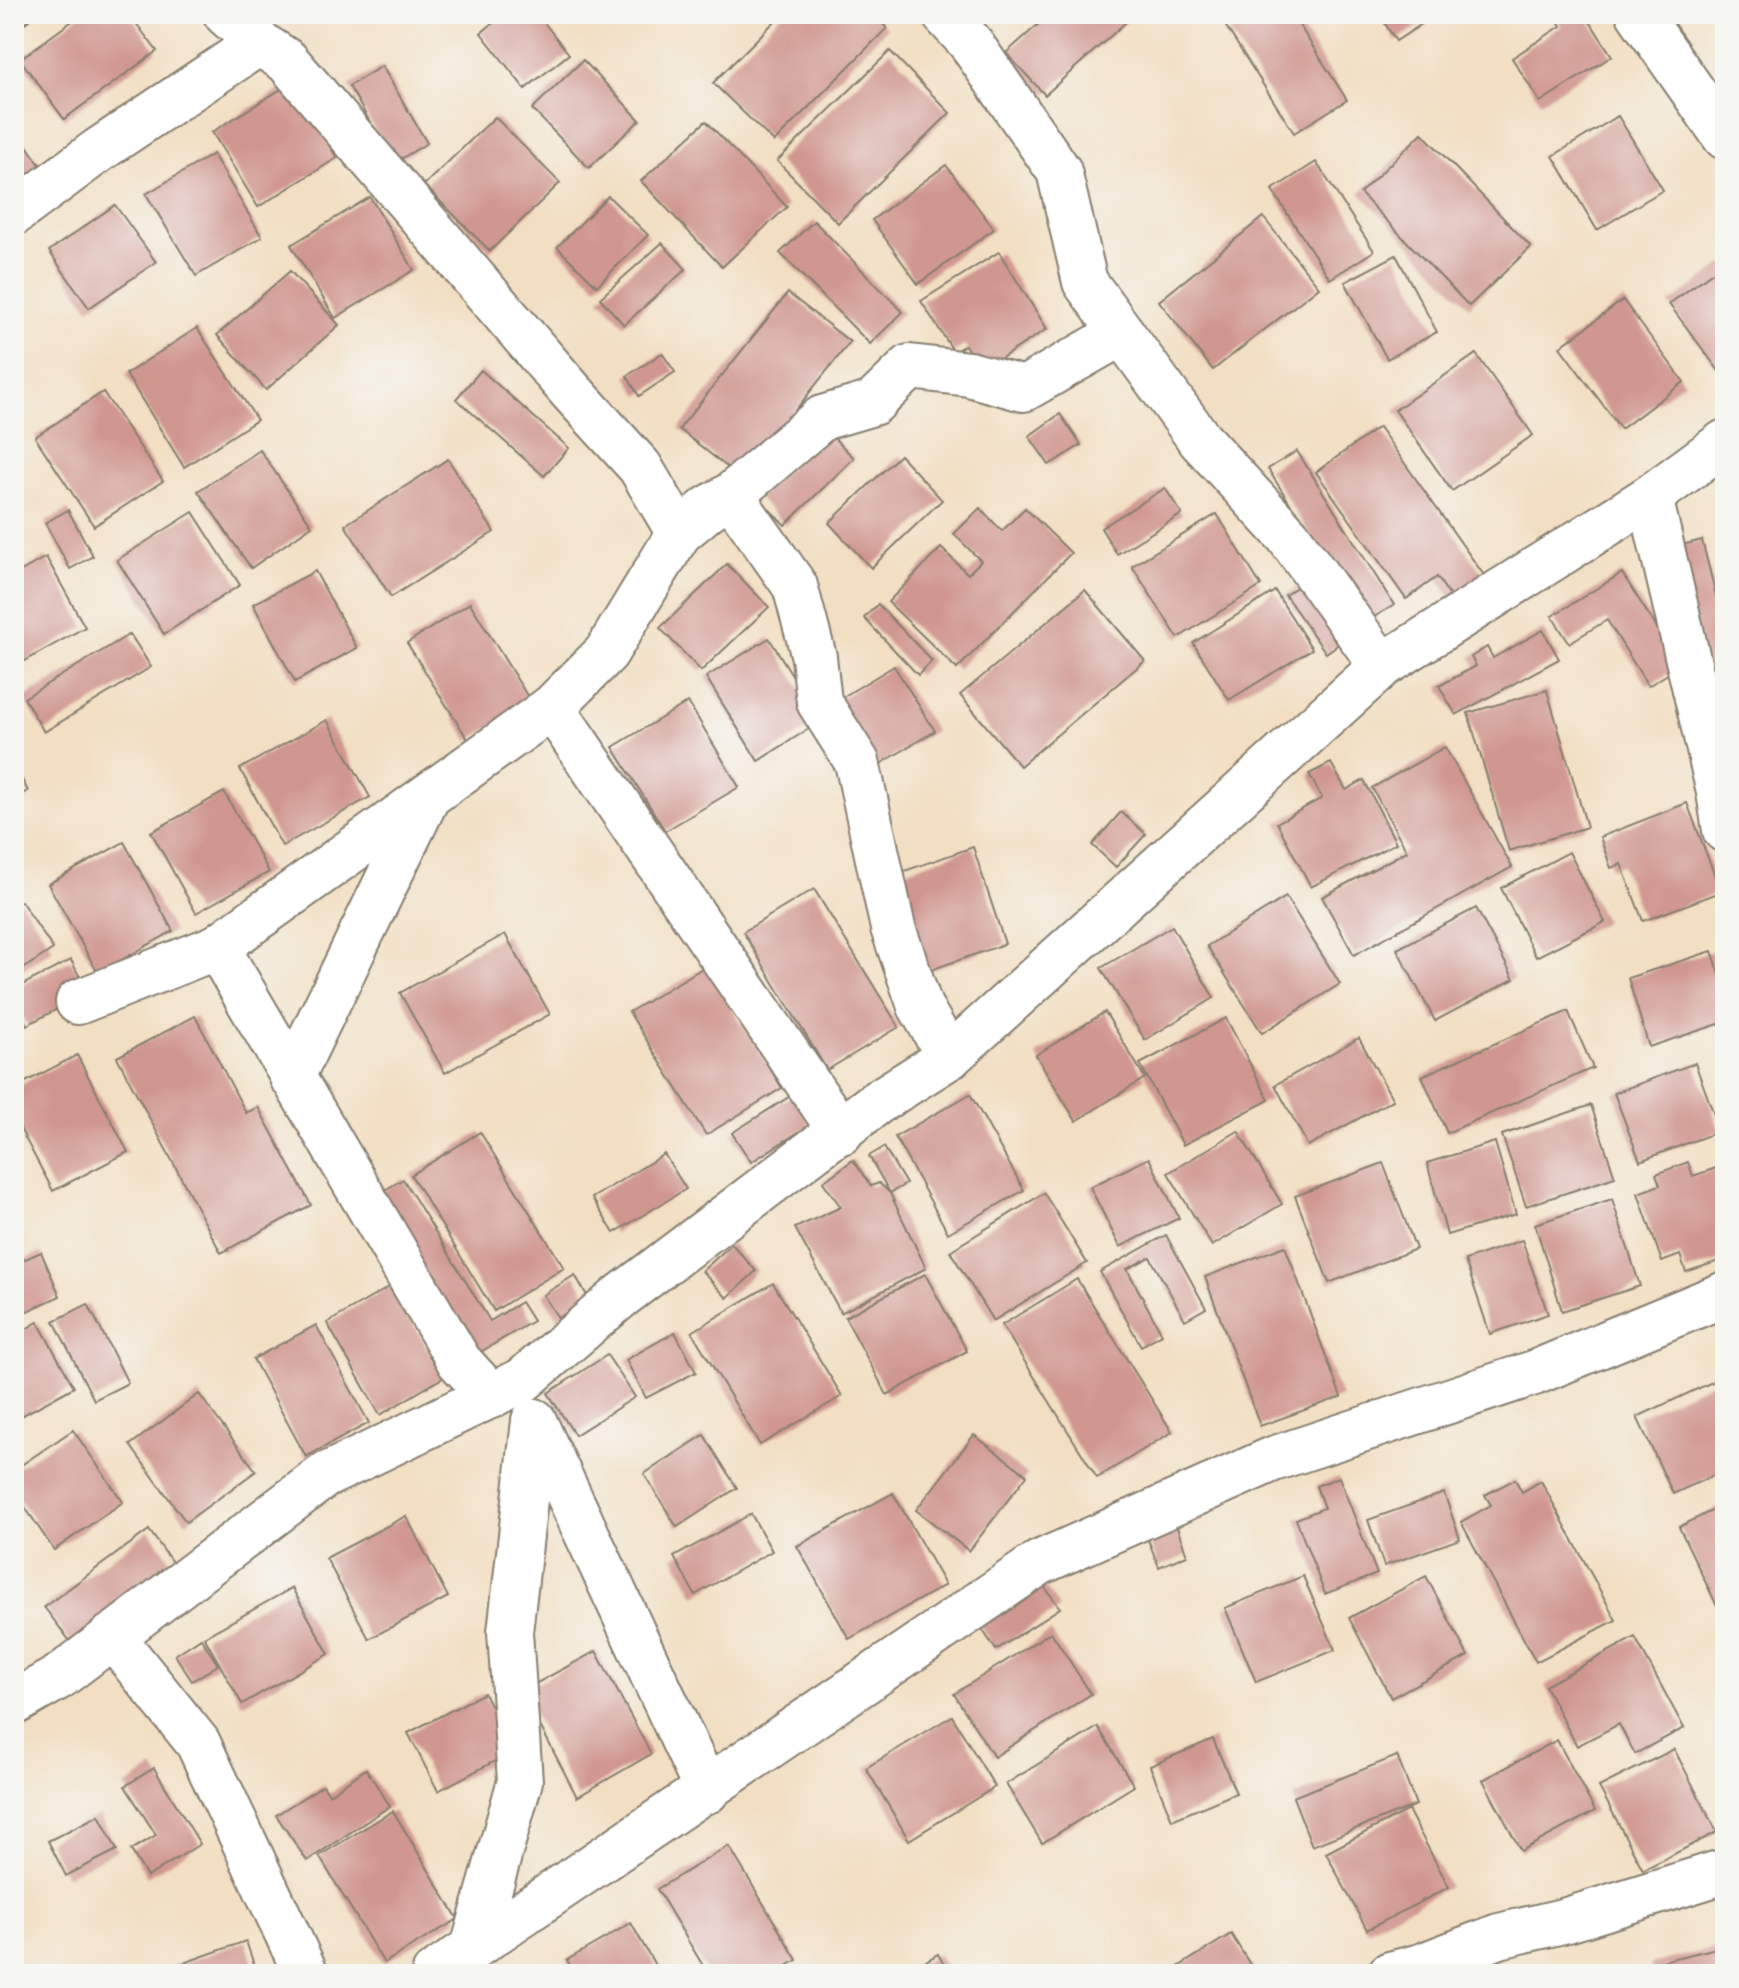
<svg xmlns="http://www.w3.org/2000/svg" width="1739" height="1988" viewBox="0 0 1739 1988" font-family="Sriracha,sans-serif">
<rect width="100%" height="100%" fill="#f6f6f2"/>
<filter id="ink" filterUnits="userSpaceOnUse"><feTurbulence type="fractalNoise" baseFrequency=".0125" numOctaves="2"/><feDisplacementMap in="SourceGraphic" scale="16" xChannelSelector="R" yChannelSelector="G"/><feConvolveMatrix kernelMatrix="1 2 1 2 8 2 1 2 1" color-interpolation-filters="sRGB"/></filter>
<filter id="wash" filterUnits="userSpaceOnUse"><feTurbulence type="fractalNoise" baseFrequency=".006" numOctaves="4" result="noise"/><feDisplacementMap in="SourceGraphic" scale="32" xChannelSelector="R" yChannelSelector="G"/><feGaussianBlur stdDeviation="1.8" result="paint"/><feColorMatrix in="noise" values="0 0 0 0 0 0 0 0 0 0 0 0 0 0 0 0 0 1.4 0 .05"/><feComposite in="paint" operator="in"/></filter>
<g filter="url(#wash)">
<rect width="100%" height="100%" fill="#f2dfc3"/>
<g id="blocks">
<g fill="#d09690">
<path d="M14,14h23l-23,17z"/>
<path d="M82,14h47l28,37 -93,68 -44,-60z"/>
<path d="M504,14h33l32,40 -44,35 -44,-56z"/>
<path d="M782,14h91l14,14 -113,114 -61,-59z"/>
<path d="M1050,14h85l-90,81 -39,-42z"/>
<path d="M1218,14h74l55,86 -53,33z"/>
<path d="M1379,14h58l-41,27z"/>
<path d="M1554,14h31l27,42 -72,46 -28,-44 49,-32z"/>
<path d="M890,51l60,62 -112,110 -61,-62z"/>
<path d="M583,60l57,60 -51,48 -57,-59z"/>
<path d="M382,66l45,77 -33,20 -45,-77z"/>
<path d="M291,83l46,75 -79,49 -46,-75z"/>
<path d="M1618,116l45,74 -66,40 -44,-74z"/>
<path d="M495,117l65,66 -70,68 -66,-66z"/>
<path d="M706,121l81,86 -65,60 -81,-86z"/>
<path d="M14,127l31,45 -31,21z"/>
<path d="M1422,133l109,114 -62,59 -109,-113z"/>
<path d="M213,154l49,83 -66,39 -50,-82z"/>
<path d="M1316,162l58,89 -44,28 -58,-89z"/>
<path d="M946,165l48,64 -76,55 -46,-64z"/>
<path d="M608,196l40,39 -51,51 -40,-39z"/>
<path d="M370,197l44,73 -79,48 -44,-73z"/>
<path d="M115,205l41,57 -67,46 -40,-57z"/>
<path d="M1263,217l56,70 -106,83 -54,-69z"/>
<path d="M814,221l89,91 -33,32 -90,-91z"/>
<path d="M662,243l24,26 -62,56 -24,-27z"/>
<path d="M999,252l48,77 -66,42 -16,-26 -11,7 -33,-51z"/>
<path d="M1396,255l41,77 -50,27 -42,-77z"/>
<path d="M1725,263v116l-56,-75z"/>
<path d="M290,271l49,54 -73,65 -49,-55z"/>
<path d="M788,293l62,49 -109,136 -62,-49z"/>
<path d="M1623,300l61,82 -63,47 -61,-82z"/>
<path d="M197,328l60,92 -73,47 -58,-93z"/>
<path d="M662,353l13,19 -36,24 -12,-20z"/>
<path d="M1476,354l57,81 -81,56 -57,-81z"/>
<path d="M481,370l88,78 -25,28 -88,-77z"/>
<path d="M103,392l60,89 -69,45 -59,-89z"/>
<path d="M1060,414l21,31 -32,20 -20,-29z"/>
<path d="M1379,427l109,154 -33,23 -18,-27 -31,22 -90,-127z"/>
<path d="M827,431l27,27 -69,67 -27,-27z"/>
<path d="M260,450l52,76 -61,42 -53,-77z"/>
<path d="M1297,451l97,154 -28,17 -98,-153z"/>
<path d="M900,455l42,45 -71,68 -42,-45z"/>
<path d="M448,459l46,73 -103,65 -46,-72z"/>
<path d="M1165,488l17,26 -65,40 -16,-26z"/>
<path d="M980,508l22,23 23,-23 46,45 -114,116 -69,-67 53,-54 27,26 13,-13 -27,-27z"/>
<path d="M68,510l25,46 -23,13 -25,-46z"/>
<path d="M193,512l47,73 -76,49 -47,-74z"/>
<path d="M1217,514l44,72 -83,52 -46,-72z"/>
<path d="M1702,540l23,92v102l-51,-187z"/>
<path d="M46,557l39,70 -71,40v-92z"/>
<path d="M727,564l42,43 -68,64 -41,-43z"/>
<path d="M315,571l42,77 -62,34 -42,-78z"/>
<path d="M1622,573l59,93 -33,20 -41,-66 -38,23 -17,-27z"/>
<path d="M1311,577l40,58 -25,18 -41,-58z"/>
<path d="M1085,590l60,71 -125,105 -60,-71z"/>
<path d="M1275,591l37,58 -83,51 -36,-57z"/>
<path d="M470,603l61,99 -62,39 -62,-98z"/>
<path d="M878,604l54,57 -14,14 -54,-57z"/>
<path d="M1543,630l16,29 -103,56 -17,-29 37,-20 -5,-9 16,-10 6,11z"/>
<path d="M130,634l21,33 -107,65 -20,-34z"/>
<path d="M769,638l52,83 -63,40 -52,-84z"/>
<path d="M894,666l41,65 -58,35 -41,-65z"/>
<path d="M1547,690l40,137 -78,24 -41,-138z"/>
<path d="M688,702l51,85 -74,44 -52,-84z"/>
<path d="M327,720l43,77 -88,49 -42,-77z"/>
<path d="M1445,747l67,120 -158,88 -32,-58 85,-46 -35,-63z"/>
<path d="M1331,763l15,27 18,-10 32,63 -85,44 -34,-64 45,-25 -13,-24z"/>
<path d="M14,764l14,27 -14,7z"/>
<path d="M224,792l45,80 -73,41 -45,-81z"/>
<path d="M1687,803l34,89 -78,29 -22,-57 -10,4 -11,-31z"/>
<path d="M1121,812l25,22 -30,33 -24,-22z"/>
<path d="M124,842l49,89 -75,42 -50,-89z"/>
<path d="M973,847l32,97 -80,28 -32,-97z"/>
<path d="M1569,852l36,70 -69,35 -35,-69z"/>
<path d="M814,889l85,138 -72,43 -84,-138z"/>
<path d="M1286,897l54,87 -78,49 -55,-87z"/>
<path d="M21,901l32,48 -39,26v-70z"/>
<path d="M1476,908l38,71 -79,42 -38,-72z"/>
<path d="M1172,926l42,72 -69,42 -44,-72z"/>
<path d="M505,934l45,80 -105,59 -45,-80z"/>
<path d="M1712,951l13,38v33l-76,25 -21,-69z"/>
<path d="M71,960l17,33 -61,32 -13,-23v-13z"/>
<path d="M706,966l76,122 -76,47 -77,-123z"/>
<path d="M1568,1011l25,57 -146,65 -25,-57z"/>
<path d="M1105,1012l40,66 -69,43 -40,-66z"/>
<path d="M195,1016l51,97 12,-6 53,98 -90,48 -104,-196z"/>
<path d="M1226,1018l43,82 -86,45 -43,-81z"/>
<path d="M1359,1038l34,62 -85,46 -33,-61z"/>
<path d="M77,1055l51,97 -75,39 -39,-74v-29z"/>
<path d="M1695,1063l25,68 -80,30 -26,-68z"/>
<path d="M970,1094l54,96 -76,43 -53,-96z"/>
<path d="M792,1095l18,30 -59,37 -19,-29z"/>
<path d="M1591,1105l24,72 -89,29 -24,-71z"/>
<path d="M1238,1131l44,73 -70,42 -44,-73z"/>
<path d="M480,1132l84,136 -70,43 -83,-136z"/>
<path d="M1495,1142l21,72 -69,21 -20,-72z"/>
<path d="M884,1147l22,37 -16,9 -21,-37z"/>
<path d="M664,1154l22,35 -72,44 -22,-35z"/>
<path d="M1149,1158l30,60 -59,29 -30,-60z"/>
<path d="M853,1160l18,26 8,-3 11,10 36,75 -85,45 -46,-85 46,-21 -18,-25z"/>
<path d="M1688,1162l5,14 32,-11v94l-39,13 -6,-17 -18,7 -24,-69 22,-8 -4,-11z"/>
<path d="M1383,1163l33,86 -87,34 -34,-87z"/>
<path d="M403,1179l87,142 31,-19 12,19 -61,36 -97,-161z"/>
<path d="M1044,1193l43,70 -94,58 -43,-70z"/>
<path d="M1612,1199l28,87 -78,25 -27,-87z"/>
<path d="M1166,1235l40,73 -21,12 -35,-63 -23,12 35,65 -21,12 -41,-74z"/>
<path d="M1522,1240l26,74 -58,20 -25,-74z"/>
<path d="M732,1244l24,27 -29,27 -25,-27z"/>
<path d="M1285,1246l56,151 -81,29 -55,-149z"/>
<path d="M41,1252l19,44 -46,21v-53z"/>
<path d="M925,1274l42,77 -80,44 -42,-78z"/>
<path d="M575,1275l14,24 -31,19 -15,-23z"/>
<path d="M1077,1279l95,153 -75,46 -95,-153z"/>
<path d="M773,1283l69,113 -82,49 -68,-113z"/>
<path d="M391,1286l53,91 -64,38 -53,-92z"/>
<path d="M88,1304l40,79 -34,17 -40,-79z"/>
<path d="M38,1322l36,65 -60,33v-84z"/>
<path d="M316,1325l53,98 -63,34 -53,-98z"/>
<path d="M675,1332l21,40 -50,26 -20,-38z"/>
<path d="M607,1355l28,42 -60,38 -27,-42z"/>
<path d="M1725,1376v94l-52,24 -36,-77z"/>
<path d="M199,1394l57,77 -70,51 -56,-77z"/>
<path d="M73,1430l50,72 -69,48 -40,-59v-21z"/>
<path d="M704,1435l33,53 -60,39 -33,-53z"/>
<path d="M974,1435l53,40 -58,76 -53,-41z"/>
<path d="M1339,1477l38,97 -52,20 -29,-75 28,-11 -8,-22z"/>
<path d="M1515,1479l7,13 19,-11 75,139 -80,42 -75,-140 30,-17 -6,-10z"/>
<path d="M893,1493l52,92 -96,54 -52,-93z"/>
<path d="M1444,1493l16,46 -76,27 -16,-46z"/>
<path d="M1725,1504v96l-9,4 -37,-77z"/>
<path d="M751,1514l21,37 -77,44 -21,-38z"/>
<path d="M406,1516l42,81 -79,42 -43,-81z"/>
<path d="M1176,1525l11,30 -28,12 -12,-30z"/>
<path d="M149,1530l30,42 -103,77 -32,-42z"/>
<path d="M1303,1576l32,74 -79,32 -31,-74z"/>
<path d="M1426,1576l42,80 -77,42 -42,-80z"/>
<path d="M1041,1582l19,26 -64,42 -18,-27z"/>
<path d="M292,1588l37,66 -87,50 -38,-67z"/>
<path d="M1051,1632l40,62 -97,63 -40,-63z"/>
<path d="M1635,1637l49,91 -49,26 -16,-30 -42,22 -32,-60z"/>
<path d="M201,1638l17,27 -26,16 -17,-26z"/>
<path d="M596,1651l55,103 -74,43 -55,-106z"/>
<path d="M484,1693l30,58 -76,40 -30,-58z"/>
<path d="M952,1716l43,71 -86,53 -43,-72z"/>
<path d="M1098,1727l36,59 -92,57 -36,-59z"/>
<path d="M1213,1739l23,54 -64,27 -22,-54z"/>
<path d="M1557,1740l38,71 -74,40 -38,-71z"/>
<path d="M1674,1749l43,83 -74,38 -44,-83z"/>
<path d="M1397,1756l19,49 -104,41 -19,-49z"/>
<path d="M154,1768l46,76 -53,33 -16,-27 25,-15 -31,-49z"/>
<path d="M366,1769l24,37 -83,55 -31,-46 47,-30 6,9z"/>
<path d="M1408,1810l41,77 -82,43 -41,-77z"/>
<path d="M393,1811l65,108 -74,44 -65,-107z"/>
<path d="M99,1815l18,35 -51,26 -18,-35z"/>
<path d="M729,1846l68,114 -23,14h-66l-51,-85z"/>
<path d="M631,1923l29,51h-85l-8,-14z"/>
<path d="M1231,1934l25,40h-89z"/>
<path d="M246,1941l11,33h-105z"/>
<path d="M1725,1946v28h-73l-2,-10z"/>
<path d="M938,1954l11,20h-45z"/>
</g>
</g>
</g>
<g filter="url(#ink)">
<use href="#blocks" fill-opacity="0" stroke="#877e70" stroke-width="2"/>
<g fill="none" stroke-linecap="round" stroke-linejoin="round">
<g stroke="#877e70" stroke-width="48">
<g id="minor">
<path d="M944,14l25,27 90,130 26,111 115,158 88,96 94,130"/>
<path d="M1639,14l86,123"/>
<path d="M259,43l28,18 283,329 70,77 39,66"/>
<path d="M14,213l85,-63 160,-107 -33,-29"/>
<path d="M731,495l64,91 19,71 5,45 38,60 36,166 27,78 29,51"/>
<path d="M1650,497l69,295 6,38"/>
<path d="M552,707l289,425"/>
<path d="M217,947l242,414 32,35"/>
<path d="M78,1002l139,-55 335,-240 54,-54 73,-120 30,-25 22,-13 91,-77 51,-15 37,-36 59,7 55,15 98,-56"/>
<path d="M292,1077l135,-279"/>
<path d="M534,1421l173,370"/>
<path d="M112,1636l86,107 108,231"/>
<path d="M14,1703l45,-26 265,-201 199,-96 97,-83 256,-194 73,-46 433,-391 268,-169 75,-55"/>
<path d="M473,1948l47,-167 -10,-149 24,-211"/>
<path d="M434,1974l605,-411 234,-104 261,-86 191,-79"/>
<path d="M1390,1974l31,-8 78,-30 68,-16 158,-49"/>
</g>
</g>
<use href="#minor" stroke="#fff" stroke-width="44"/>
</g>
</g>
<rect width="1739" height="1988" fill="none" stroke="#f6f6f2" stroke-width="48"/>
</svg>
